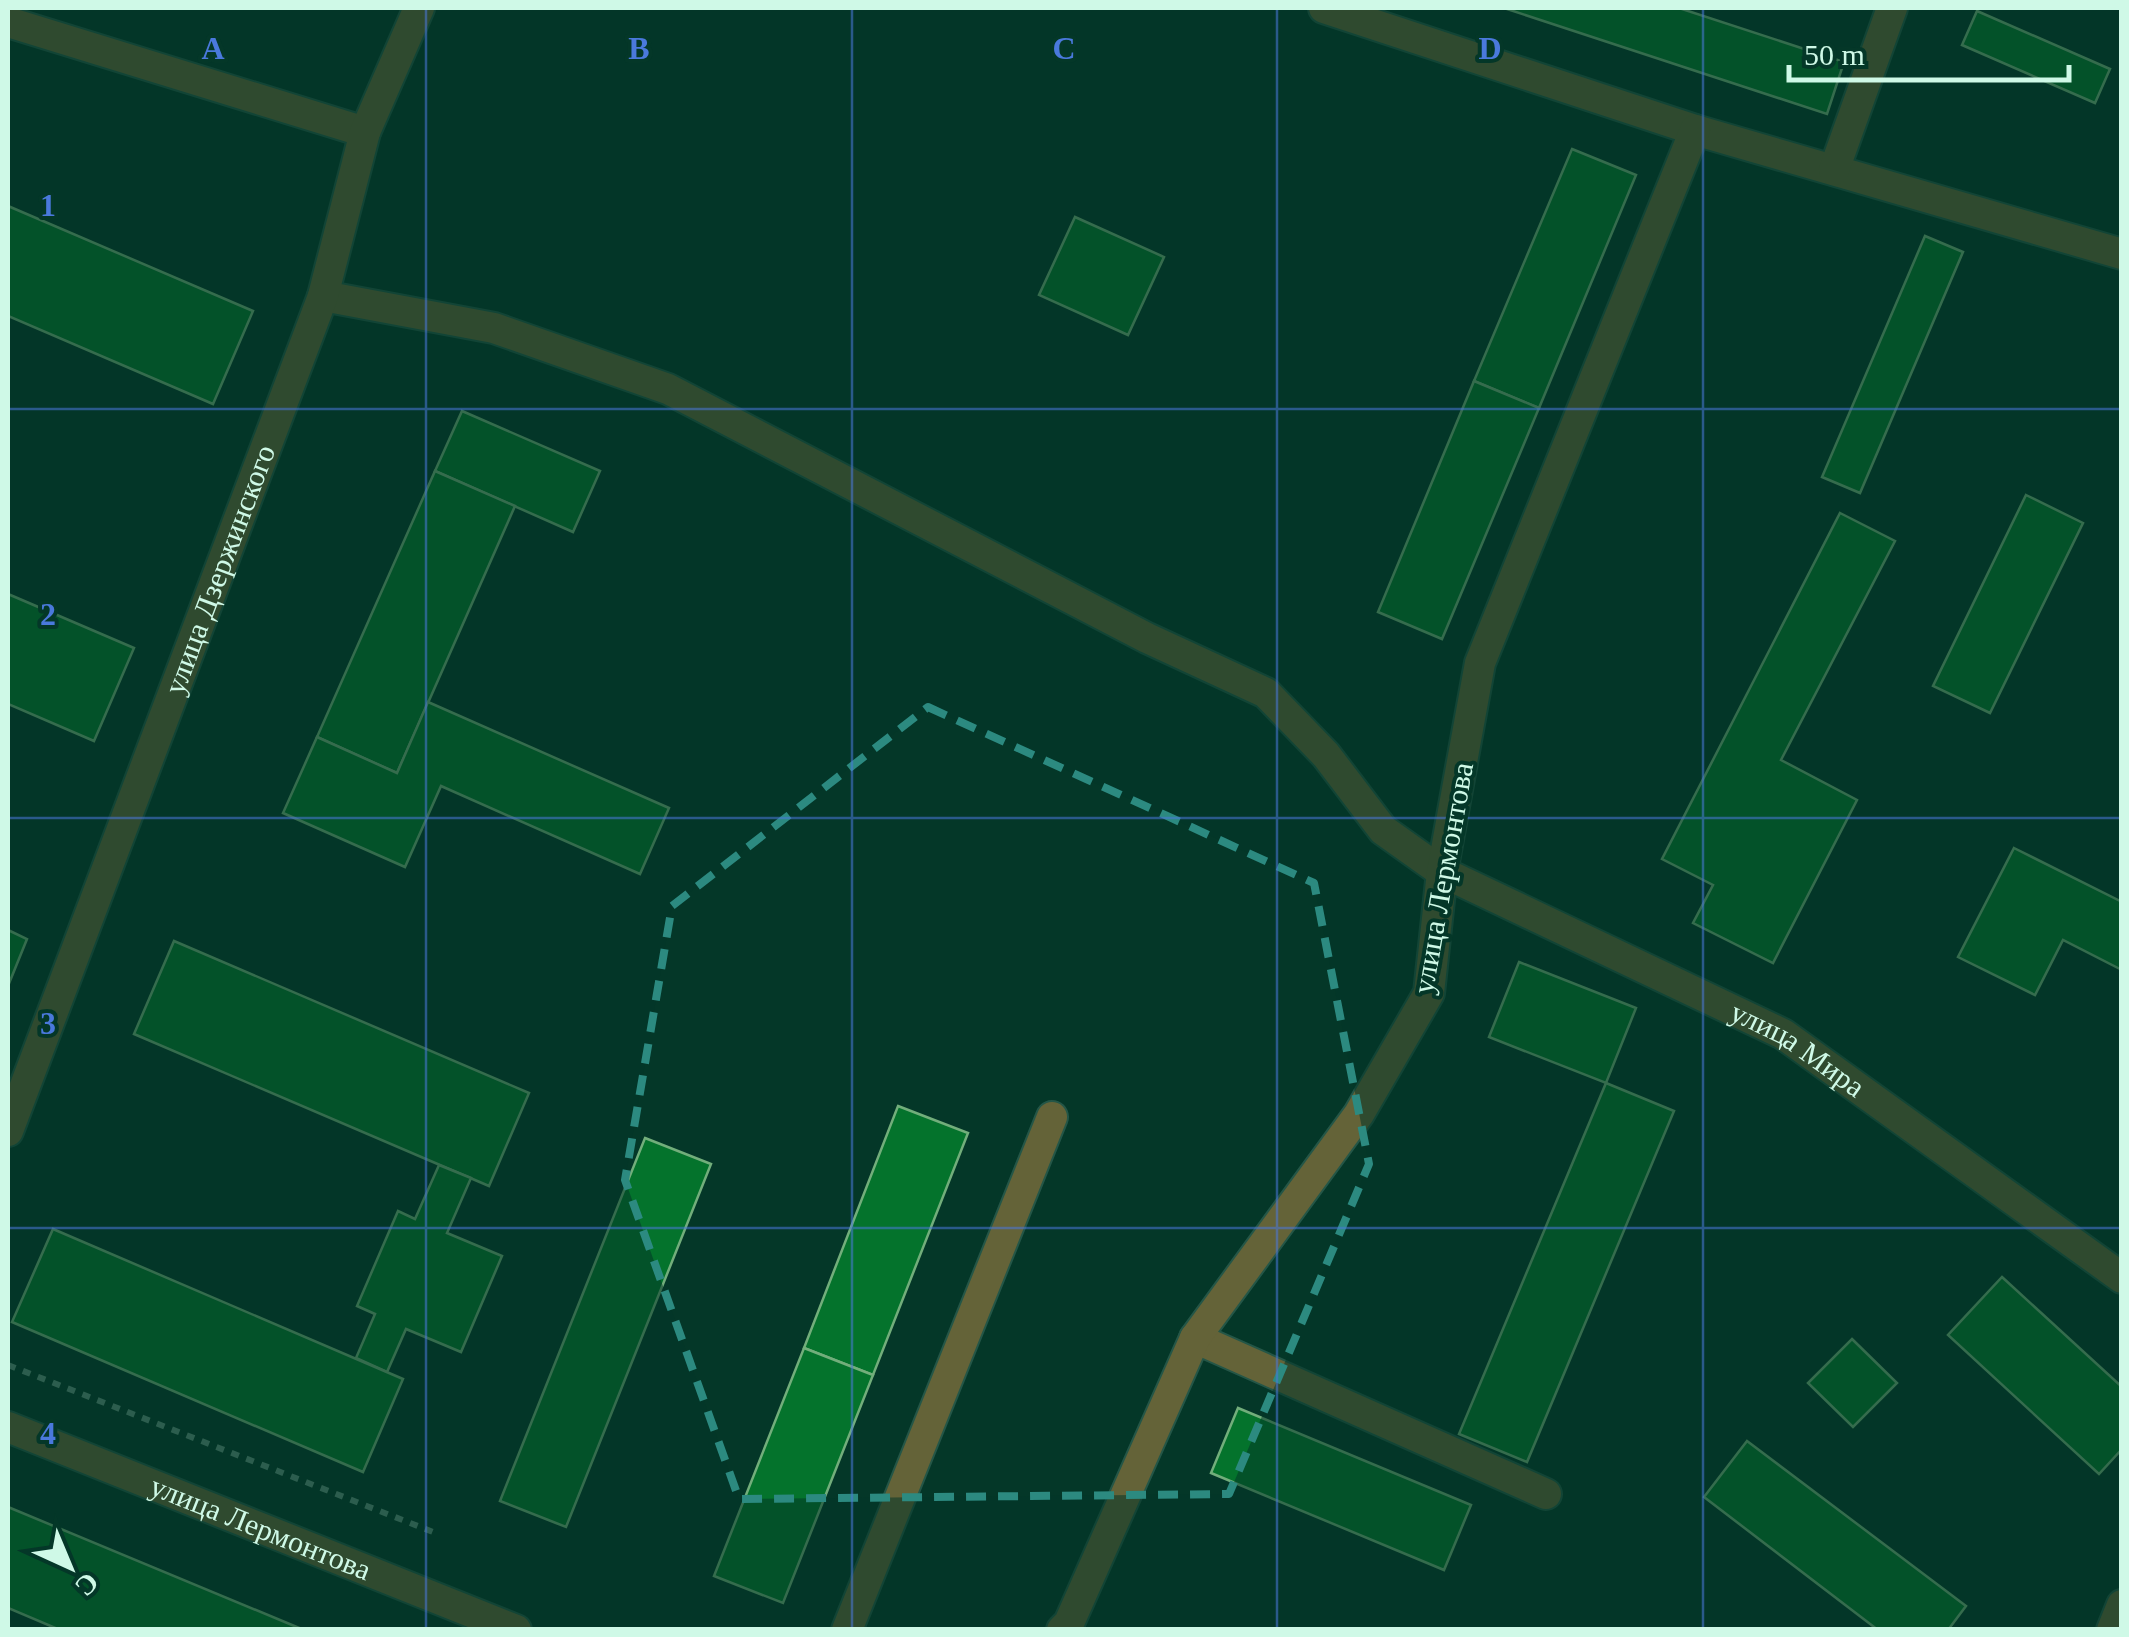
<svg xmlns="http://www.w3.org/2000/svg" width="2129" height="1637" viewBox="0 0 2129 1637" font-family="Georgia,serif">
<rect width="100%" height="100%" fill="#043728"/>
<g fill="#04732c" stroke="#72ae7b" stroke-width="2.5">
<path d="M1504,8h175l165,54 -17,52z"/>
<path d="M1977,11l133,58 -15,34 -133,-58z"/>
<path d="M1572,149l64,26 -97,233 -65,-27z"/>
<path d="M8,206l245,105 -40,93 -205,-88z"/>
<path d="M1075,217l89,40 -36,78 -89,-40z"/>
<path d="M1925,236l38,16 -103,241 -38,-16z"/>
<path d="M1474,381l65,27 -97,231 -64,-27z"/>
<path d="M462,411l138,60 -27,61 -138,-61z"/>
<path d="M435,471l80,35 -118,267 -80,-36z"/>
<path d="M2026,495l57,28 -93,190 -57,-27z"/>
<path d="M1840,513l55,28 -114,219 76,40 -84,163 -80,-40 20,-38 -51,-26z"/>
<path d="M8,594l126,54 -40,93 -86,-37z"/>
<path d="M428,702l241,106 -29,66 -199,-88 -36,81 -122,-54 34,-76 80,36z"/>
<path d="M2014,848l108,54v68l-59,-30 -28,55 -77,-38z"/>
<path d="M8,930l19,9 -19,47z"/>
<path d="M174,941l355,152 -40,93 -355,-152z"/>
<path d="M1519,962l117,46 -30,75 -117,-46z"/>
<path d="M1606,1083l68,28 -147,351 -68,-28z"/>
<path d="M898,1106l70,27 -95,242 -69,-27z"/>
<path d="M645,1138l66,26 -145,363 -66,-26z"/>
<path d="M439,1165l32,13 -24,55 55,23 -41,96 -55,-23 -19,43 -31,-14 19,-44 -18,-8 41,-95 17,8z"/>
<path d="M53,1229l350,150 -40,93 -351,-150z"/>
<path d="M2002,1277l120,110v62l-23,25 -151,-139z"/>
<path d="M1852,1339l45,44 -44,44 -45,-44z"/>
<path d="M804,1348l69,27 -90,228 -69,-27z"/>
<path d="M1238,1408l233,97 -27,65 -233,-97z"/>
<path d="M1747,1441l219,165 -18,24h-70l-174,-133z"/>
<path d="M8,1507l296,123h-244l-52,-22z"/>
</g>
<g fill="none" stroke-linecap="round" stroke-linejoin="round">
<g stroke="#245647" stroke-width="34">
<g id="minor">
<path d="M1324,8l371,122 427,124"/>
<path d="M8,22l357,110"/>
<path d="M1834,170l58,-162"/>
<path id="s1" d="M323,296l171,32 174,61 479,249 119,55 60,62 57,75 59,42 341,162 339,244"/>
<path id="s2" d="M8,1131l315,-835 42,-164 54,-124"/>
<path d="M1195,1338l351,156"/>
<path id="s3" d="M8,1427l508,203"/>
<path d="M847,1630l205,-513"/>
<path d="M1062,1630l7,-7 126,-285 164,-224 70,-121 13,-121 38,-209 215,-533"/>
<path d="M2112,1630l10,-25"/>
</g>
</g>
<path stroke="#5e8d7c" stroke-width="6" stroke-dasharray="8 8" stroke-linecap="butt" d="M8,1365l425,167"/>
<use href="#minor" stroke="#646338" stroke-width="30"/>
</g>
<path d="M0 0H2129V1637H0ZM928,707l386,176 55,281 -140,330 -490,5 -114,-319 47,-274z" fill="#043728" fill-opacity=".55" fill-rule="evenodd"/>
<path fill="none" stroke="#2c8a80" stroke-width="8" stroke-dasharray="20 12" stroke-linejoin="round" d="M928,707l386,176 55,281 -140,330 -490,5 -114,-319 47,-274z"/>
<path fill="none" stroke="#4a79dc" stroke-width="2.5" stroke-opacity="0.55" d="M426,8v1622M852,8v1622M1277,8v1622M1703,8v1622M8,409h2114M8,818h2114M8,1228h2114"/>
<g text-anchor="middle" stroke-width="8" stroke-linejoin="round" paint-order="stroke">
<g font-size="30" fill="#cff9e7" stroke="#043728">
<text dy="10" stroke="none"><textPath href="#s2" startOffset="600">улица Дзержинского</textPath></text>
<text transform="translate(1443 878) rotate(-80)" y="10">улица Лермонтова</text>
<text dy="10" stroke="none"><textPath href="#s1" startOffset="1680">улица Мира</textPath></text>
<text dy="10" stroke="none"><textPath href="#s3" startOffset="272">улица Лермонтова</textPath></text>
</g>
</g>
<g font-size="32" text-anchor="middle" font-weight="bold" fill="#4a79dc" stroke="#043728" stroke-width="8" stroke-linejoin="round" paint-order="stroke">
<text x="213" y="59">A</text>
<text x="639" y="59">B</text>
<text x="1064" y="59">C</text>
<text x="1490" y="59">D</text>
<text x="48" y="216">1</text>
<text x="48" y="625">2</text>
<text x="48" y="1034">3</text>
<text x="48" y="1444">4</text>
</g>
<rect width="2129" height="1637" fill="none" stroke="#cff9e7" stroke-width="20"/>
<g transform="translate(70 1567) rotate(136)" stroke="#043728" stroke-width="8" paint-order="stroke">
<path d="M0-8L18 38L0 25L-18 38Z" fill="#cff9e7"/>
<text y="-15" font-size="28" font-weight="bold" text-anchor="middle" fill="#cff9e7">С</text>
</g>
<path d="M1789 65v15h280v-15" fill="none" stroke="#cff9e7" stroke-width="5"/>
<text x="1804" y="65" font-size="30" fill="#cff9e7" stroke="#043728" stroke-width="8" paint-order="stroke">50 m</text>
</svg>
